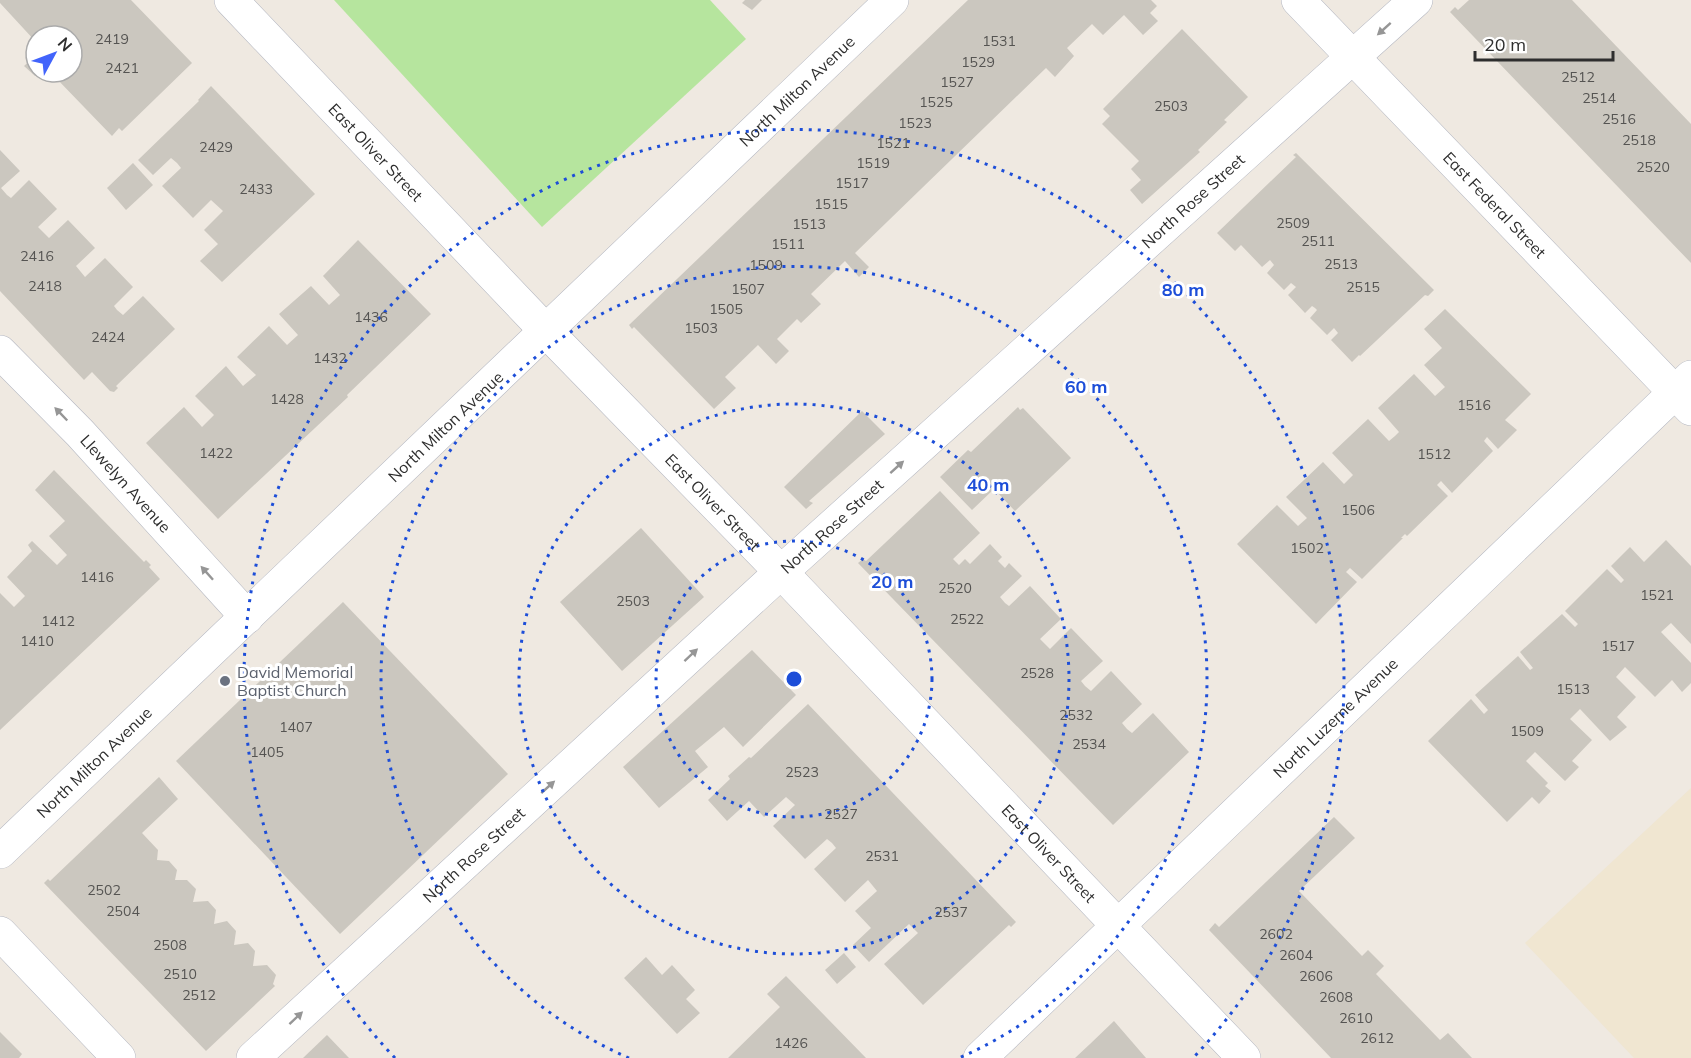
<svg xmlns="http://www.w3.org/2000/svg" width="1691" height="1058" viewBox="0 0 1691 1058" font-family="Mulish,sans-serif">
<rect width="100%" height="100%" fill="#efe9e1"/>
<path fill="#f0e6d1" d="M1691,788v270h-57l-109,-115z"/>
<path fill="#b6e59e" d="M334,0h376l36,39 -204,188z"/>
<g fill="#cbc7bf">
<path d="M0,0h131l61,63 -70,68 -3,-3 -7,8 -56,-58 7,-6h9v-36h-36v6l-36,-39z"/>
<path d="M745,0h17l-10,10 -10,-7z"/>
<path d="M968,0h183l6,6 -7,7 8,8 -15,14 -19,-20 -21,20 -11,-11 -25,24 7,8 -19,21 -9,-9 -191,185 14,14 -10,10 -14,-16 -34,33 10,10 -20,19 -4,-4 -20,20 12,12 -13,13 -18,-19 -33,32 11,11 -22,21 -80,-82 -2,2 -3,-4z"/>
<path d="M1469,0h103l119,124v139l-241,-251 5,-5 3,3z"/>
<path d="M1182,29l66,68 -24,23 3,2 -29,28 2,2 -58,52 -12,-14 11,-10 -10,-11 8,-8 -37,-37 8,-8 -7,-7z"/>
<path d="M36,55v17h11l-4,3 -8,1 -11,-10z"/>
<path d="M211,86l104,108 -93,88 -22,-21 18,-17 -14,-14 19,-19 -12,-11 -18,18 -31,-32 19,-18 -4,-5 -6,-5 -18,17 -15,-15 61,-59 -1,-1z"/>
<path d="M0,150l20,21 -19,17 6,7 4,3 18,-18 28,29 -19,18 11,11 19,-18 27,28 -19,18 9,11 20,-19 28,29 -19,19 3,4 6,5 20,-19 32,33 -59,57 2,2 -4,4 -4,-1 -18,-19 -8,8 -84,-89z"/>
<path d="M1296,153l138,137 -6,6 -3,-1 -65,61 -1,-1 -7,7 -21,-22 7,-7 -4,-5 -7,7 -17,-17 7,-8 -2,-2 -3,-2 -7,7 -17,-18 8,-8 -5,-4 -7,7 -17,-17 7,-8 -4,-5 -8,7 -21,-22 -6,6 -18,-18 79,-76 -3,-2z"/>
<path d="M133,163l20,22 -27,25 -19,-22z"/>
<path d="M358,240l73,74 -84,81 1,2 -130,122 -72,-76 38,-36 18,20 12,-12 -19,-19 31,-30 17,20 13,-11 -19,-18 32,-31 18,19 11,-10 -19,-21 32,-28 18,19 11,-10 -17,-19z"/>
<path d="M1445,309l86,85 -26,26 12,10 -19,19 -11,-12 -3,4 9,10 -41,42 -11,-12 -4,4 11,11 -41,40 -2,-2 -4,4h2l-41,41 -12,-11 -4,4 11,10 -41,42 -79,-80 40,-39 21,21 9,-8 -21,-21 37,-35 21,22 9,-9 -21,-22 36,-34 21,22 6,-5 4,-4 -21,-24 36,-34 21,22 10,-9 -21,-22 18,-17 -18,-19z"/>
<path d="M1018,407l2,3 3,-2 48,50 -56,53 -21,-22 -22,21 -32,-33 28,-27 3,2z"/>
<path d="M862,411l23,23 -76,67 4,2 -7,6 -22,-22z"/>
<path d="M54,470l90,92 2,-2 5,5 -2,2 11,12 -160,151v-137l14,14 11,-11 -18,-19 25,-26 -4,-6 4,-4 25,24 10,-10 -18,-19 16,-15 -30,-31z"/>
<path d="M940,491l40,42 -27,26 6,6 6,-6 5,5 20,-20 12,13 -4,4 7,7 4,-5 13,13 -22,21 5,6 4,3 21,-20 31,33 -21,20 10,10 21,-21 32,33 -22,20 4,5 6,5 20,-20 31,33 -20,19 5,6 5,4 21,-20 36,39 -76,73 -255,-262 5,-4 3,2z"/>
<path d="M641,528l63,69 -82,74 -62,-69z"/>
<path d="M1666,540l25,26v78l-20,-21 -10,9 30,31v20l-9,9 -10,-12 -17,17 -30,-30 -9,10 20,20 -19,20 10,10 -17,14 -30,-32 -10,10 22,21 -20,21 7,6 -14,14 -30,-29 -9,9 22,22 -3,3 6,5 -12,13 -7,-7 -25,25 -79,-81 43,-42 13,15 4,-4 -13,-15 43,-39 12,14 3,-2 -13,-16 42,-38 13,13 3,-3 -13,-13 42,-42 14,14 3,-3 -13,-14 19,-19 14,15z"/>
<path d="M343,602l165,172 -168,160 -164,-173z"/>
<path d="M752,650l44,45 -53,52 -19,-20 -29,24 13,16 -49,41 -36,-41z"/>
<path d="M808,704l208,218 -5,5 -2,-2 -86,80 -39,-41 34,-31 -9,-9 -40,38 -16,-17 18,-17 -16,-17 22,-20 -9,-11 -23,22 -31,-33 22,-21 -4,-5 -5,-4 -22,20 -32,-33 22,-21 -9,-8 -22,20 -15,-16 -22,20 -19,-21 22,-21 -2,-3 21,-19 2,1z"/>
<path d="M159,777l19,22 -36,34 16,17 -1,10 12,1 8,9 -2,10h12l9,9 -3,13 15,-1 8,9 -2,14 13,-3 9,10 -2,14 14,-2 7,8 -2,15 14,-1 9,10 -3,9 2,2 -69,65 -162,-168 4,-4 2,2z"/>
<path d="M1334,817l21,21 -56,53 63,65 6,-6 16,16 -8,8 64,66 8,-7 24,25h-141l-122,-128 6,-7 4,4z"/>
<path d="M844,953l12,14 -19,17 -12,-14z"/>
<path d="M646,957l16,18 10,-10 23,25 -9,9 14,14 -23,21 -53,-56z"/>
<path d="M786,976l80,82h-138l52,-51 -13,-13z"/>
<path d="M1114,1021l32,37h-71l15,-14z"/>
<path d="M0,1032l22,22 -3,4h-19z"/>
<path d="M327,1035l22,23h-46z"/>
</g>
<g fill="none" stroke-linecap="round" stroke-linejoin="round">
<g stroke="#b4b7c1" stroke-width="34">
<g id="minor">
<path id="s1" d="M231,0l315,331 235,241 463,486"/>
<path id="s2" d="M1298,0l393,409"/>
<path id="s3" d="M0,352l80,81 167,184"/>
<path id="s4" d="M0,852l892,-852"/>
<path d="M0,933l119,125"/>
<path id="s5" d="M253,1058l528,-486 635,-572"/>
<path id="s6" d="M980,1058l711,-681"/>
</g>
</g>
<use href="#minor" stroke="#fff" stroke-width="33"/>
</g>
<defs><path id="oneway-solid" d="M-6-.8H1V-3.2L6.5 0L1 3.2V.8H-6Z" transform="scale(1.5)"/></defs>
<g fill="#969696">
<use href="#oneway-solid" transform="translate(1384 29) rotate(138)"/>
<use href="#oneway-solid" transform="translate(61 414) rotate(-134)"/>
<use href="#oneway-solid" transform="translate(897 467) rotate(-42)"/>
<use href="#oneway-solid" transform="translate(207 573) rotate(-132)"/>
<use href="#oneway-solid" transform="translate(691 655) rotate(-43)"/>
<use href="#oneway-solid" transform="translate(548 787) rotate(-42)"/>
<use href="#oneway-solid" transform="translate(296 1018) rotate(-43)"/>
</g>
<g fill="none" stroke="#1d4ed8" stroke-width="3" stroke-dasharray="3 6">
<circle cx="794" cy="679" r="138"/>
<circle cx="794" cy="679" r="275"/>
<path d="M629 1058A413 413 0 1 1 959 1058"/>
<path d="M395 1058A550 550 0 1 1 1193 1058"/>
</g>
<circle fill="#6b7280" stroke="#fff" stroke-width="2" cx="225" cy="681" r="6"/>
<g text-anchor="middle" stroke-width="6" stroke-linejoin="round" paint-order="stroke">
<g font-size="14" fill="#555452">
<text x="112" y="44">2419</text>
<text x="999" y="46">1531</text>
<text x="978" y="67">1529</text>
<text x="122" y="73">2421</text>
<text x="1578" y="82">2512</text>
<text x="957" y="87">1527</text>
<text x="1599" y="103">2514</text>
<text x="936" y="107">1525</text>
<text x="1171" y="111">2503</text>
<text x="1619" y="124">2516</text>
<text x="915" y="128">1523</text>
<text x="1639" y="145">2518</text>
<text x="893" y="148">1521</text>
<text x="216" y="152">2429</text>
<text x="873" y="168">1519</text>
<text x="1653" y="172">2520</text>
<text x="852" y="188">1517</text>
<text x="256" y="194">2433</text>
<text x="831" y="209">1515</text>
<text x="1293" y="228">2509</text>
<text x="809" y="229">1513</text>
<text x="1318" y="246">2511</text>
<text x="788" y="249">1511</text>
<text x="37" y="261">2416</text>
<text x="1341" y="269">2513</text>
<text x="766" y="270">1509</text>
<text x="45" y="291">2418</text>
<text x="1363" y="292">2515</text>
<text x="748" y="294">1507</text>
<text x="726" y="314">1505</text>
<text x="371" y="322">1436</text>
<text x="701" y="333">1503</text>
<text x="108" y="342">2424</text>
<text x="330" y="363">1432</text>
<text x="287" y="404">1428</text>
<text x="1474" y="410">1516</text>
<text x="216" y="458">1422</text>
<text x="1434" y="459">1512</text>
<text x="1358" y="515">1506</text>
<text x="1307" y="553">1502</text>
<text x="97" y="582">1416</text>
<text x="955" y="593">2520</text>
<text x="1657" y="600">1521</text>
<text x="633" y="606">2503</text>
<text x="967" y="624">2522</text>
<text x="58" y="626">1412</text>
<text x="37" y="646">1410</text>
<text x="1618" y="651">1517</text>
<text x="1037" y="678">2528</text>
<text x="1573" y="694">1513</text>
<text x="1076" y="720">2532</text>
<text x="296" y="732">1407</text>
<text x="1527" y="736">1509</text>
<text x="1089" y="749">2534</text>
<text x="267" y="757">1405</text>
<text x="802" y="777">2523</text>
<text x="841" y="819">2527</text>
<text x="882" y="861">2531</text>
<text x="104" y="895">2502</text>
<text x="123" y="916">2504</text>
<text x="951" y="917">2537</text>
<text x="1276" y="939">2602</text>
<text x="170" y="950">2508</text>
<text x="1296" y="960">2604</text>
<text x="180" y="979">2510</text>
<text x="1316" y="981">2606</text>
<text x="199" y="1000">2512</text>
<text x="1336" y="1002">2608</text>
<text x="1356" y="1023">2610</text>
<text x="1377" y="1043">2612</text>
<text x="791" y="1048">1426</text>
</g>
<g font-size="16" fill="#2e2e2e" stroke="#fff">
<text dy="6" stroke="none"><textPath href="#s4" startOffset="1102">North Milton Avenue</textPath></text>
<text dy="6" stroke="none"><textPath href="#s1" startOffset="210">East Oliver Street</textPath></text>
<text dy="6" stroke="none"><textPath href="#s5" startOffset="1272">North Rose Street</textPath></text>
<text dy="6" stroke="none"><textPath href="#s2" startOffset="284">East Federal Street</textPath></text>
<text dy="6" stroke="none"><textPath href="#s4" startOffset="616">North Milton Avenue</textPath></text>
<text dy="6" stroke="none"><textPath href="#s3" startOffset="182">Llewelyn Avenue</textPath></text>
<text dy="6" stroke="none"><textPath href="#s1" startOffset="696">East Oliver Street</textPath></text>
<text dy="6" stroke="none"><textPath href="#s5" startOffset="786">North Rose Street</textPath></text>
<text dy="6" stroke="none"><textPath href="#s6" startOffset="492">North Luzerne Avenue</textPath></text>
<text dy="6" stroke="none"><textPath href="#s4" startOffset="130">North Milton Avenue</textPath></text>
<text dy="6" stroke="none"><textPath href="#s5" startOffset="300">North Rose Street</textPath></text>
<text dy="6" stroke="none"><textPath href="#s1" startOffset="1182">East Oliver Street</textPath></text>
</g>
<g font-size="16" fill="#5b616d" stroke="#fff" text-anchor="start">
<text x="237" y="678">David Memorial<tspan x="237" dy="18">Baptist Church</tspan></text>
</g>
</g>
<circle cx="794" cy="679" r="9" fill="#1d4ed8" stroke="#fff" stroke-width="3"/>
<g font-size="18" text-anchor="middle" font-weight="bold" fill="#1d4ed8" stroke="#fff" stroke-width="6" stroke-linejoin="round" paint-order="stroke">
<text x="1183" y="296">80 m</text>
<text x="1086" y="393">60 m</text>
<text x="988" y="491">40 m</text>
<text x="892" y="588">20 m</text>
</g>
<g transform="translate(54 54) rotate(49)"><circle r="28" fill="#ffffff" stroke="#ababab" stroke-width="1.5"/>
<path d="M0-4.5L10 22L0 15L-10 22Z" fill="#4264fb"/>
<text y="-9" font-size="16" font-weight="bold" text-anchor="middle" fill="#2e2e2e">N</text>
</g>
<path d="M1475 51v9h138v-9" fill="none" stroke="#2e2e2e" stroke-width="3"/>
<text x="1484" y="51" font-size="18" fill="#2e2e2e" stroke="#ffffff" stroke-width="4.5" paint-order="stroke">20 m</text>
</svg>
